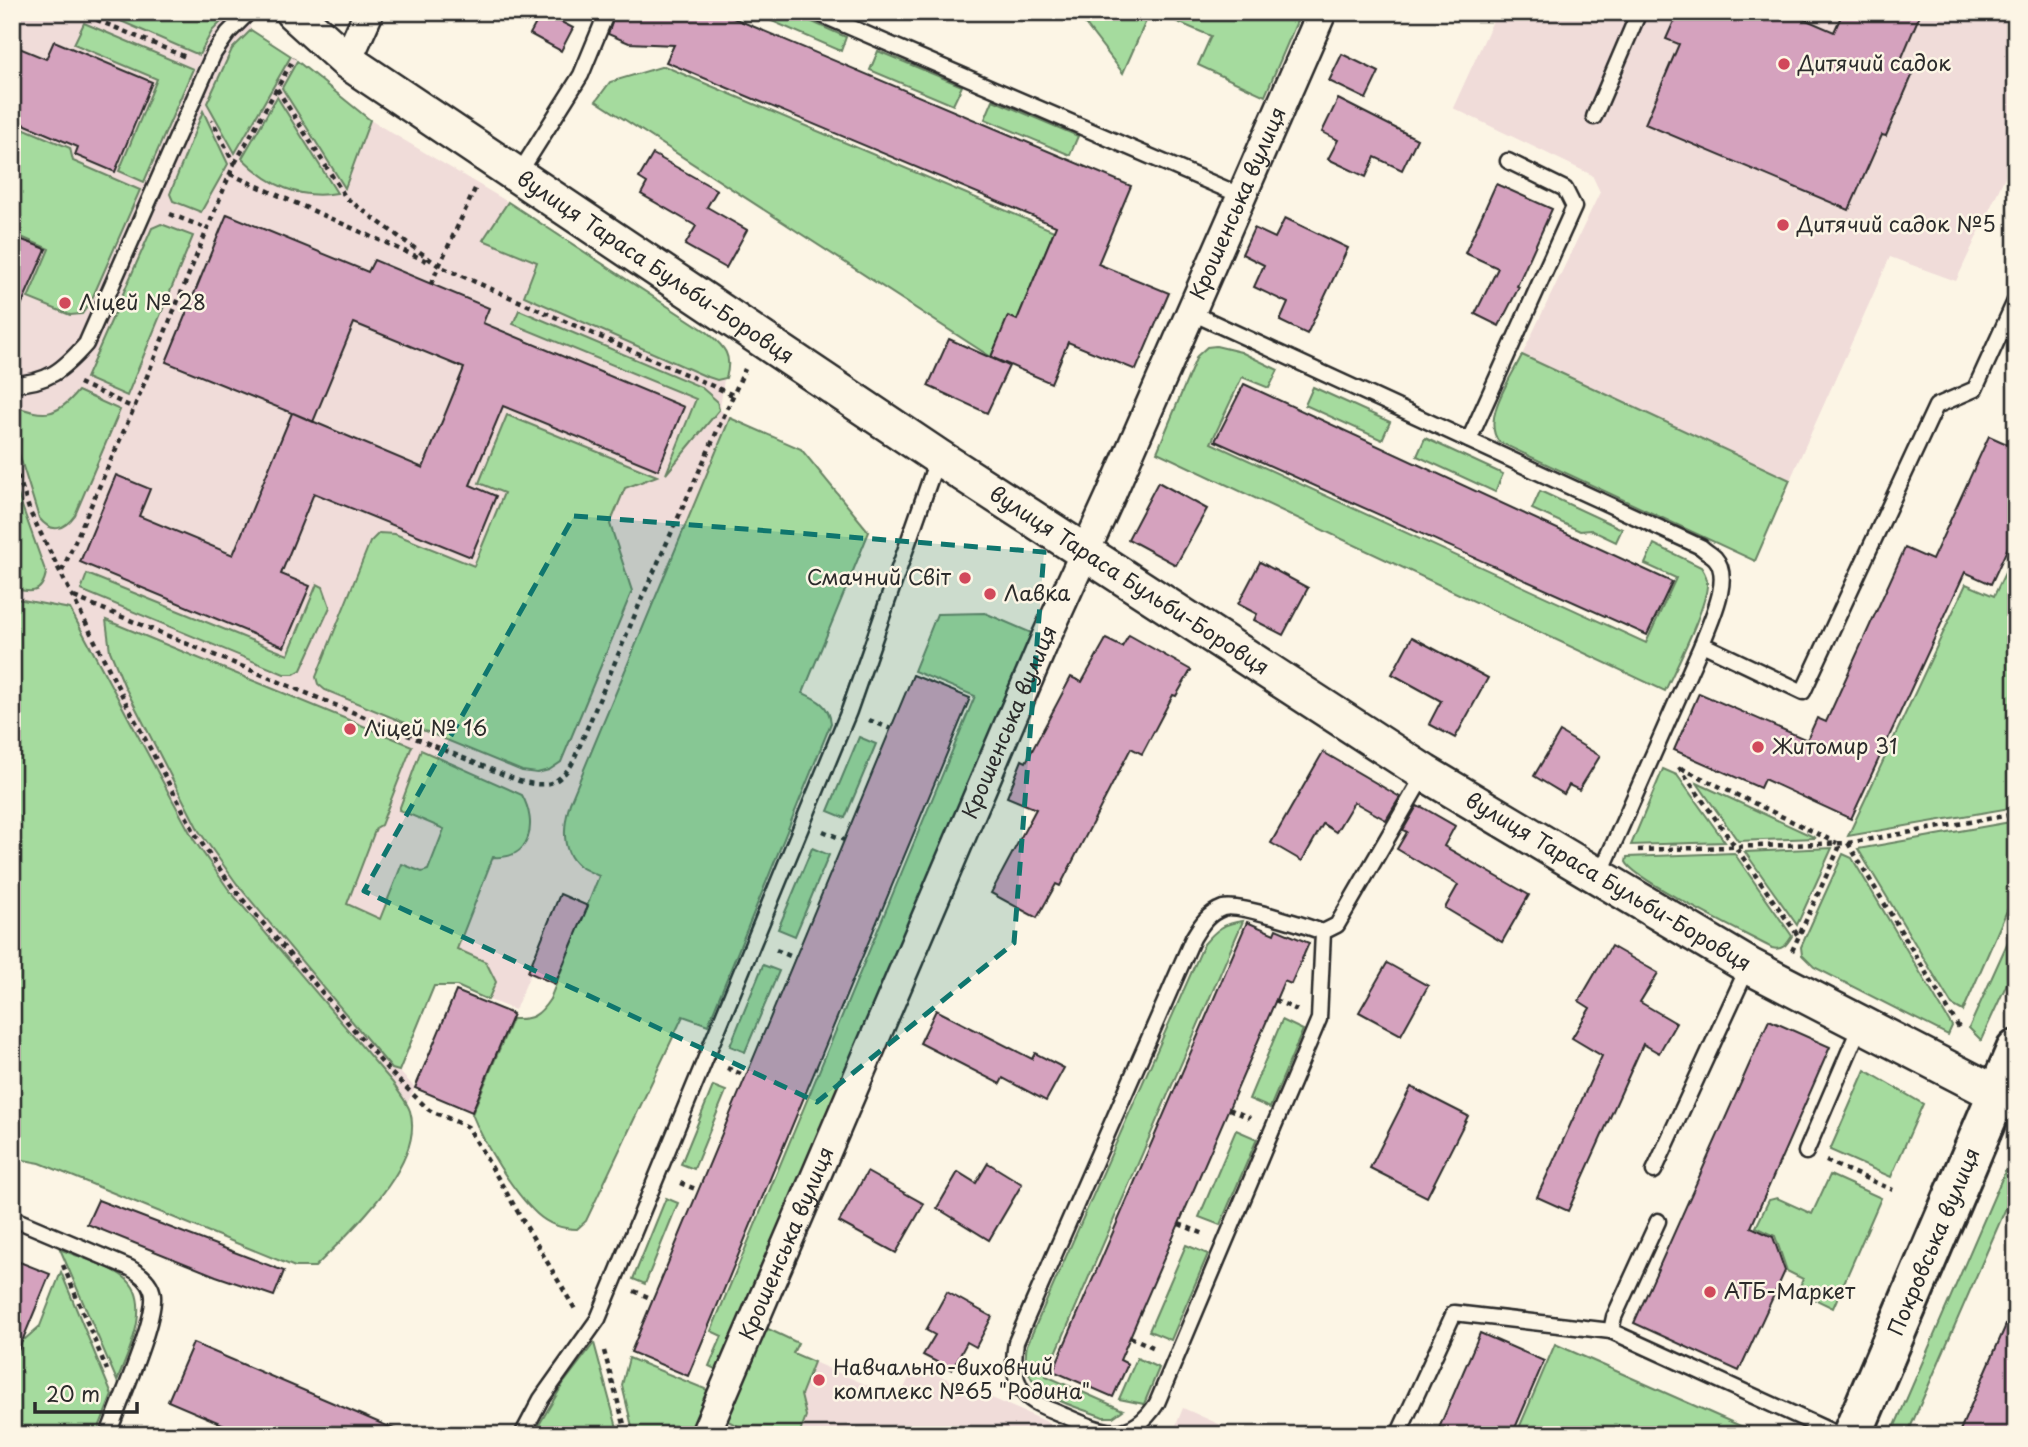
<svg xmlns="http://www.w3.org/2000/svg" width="2028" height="1447" viewBox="0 0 2028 1447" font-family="'Playpen Sans',sans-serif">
<rect width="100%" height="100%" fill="#fcf5e5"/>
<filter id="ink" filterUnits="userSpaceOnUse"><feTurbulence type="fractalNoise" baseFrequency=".0143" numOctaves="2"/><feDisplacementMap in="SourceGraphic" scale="14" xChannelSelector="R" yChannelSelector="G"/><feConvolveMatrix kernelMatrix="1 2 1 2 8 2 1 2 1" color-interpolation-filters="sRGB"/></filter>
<g filter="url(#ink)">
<g fill="#f0dcd9">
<path d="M12,12h233l6,18 39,26 80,64 138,82 199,129 15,14 5,10 -7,55 11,8 -140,494 -29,-13 -47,111 -59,-23 -21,-2 -36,86 16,17 -53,104 -350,-183z"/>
<path d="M1497,12h519v141l-60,128 -66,-24 -100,223 -268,-125 78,-163 -8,-17 -139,-67z"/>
<path d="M793,1353l106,46 16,-34 163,70h-319z"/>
<path d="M1183,1408l60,27h-71z"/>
</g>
<g fill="#a5db9e" stroke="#688364" stroke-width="2">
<path d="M100,12h131l-19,19 -13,24z"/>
<path d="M759,12h31l56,25 -5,14 -83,-36z"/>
<path d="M1076,12h74l-27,61z"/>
<path d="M1154,12h147l-36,84 -67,-31 13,-29z"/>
<path d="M84,23l109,46 -49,113 -25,-11 38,-92 -83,-35z"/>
<path d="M251,30l40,26 -56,97 -28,-50 25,-54z"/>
<path d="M878,51l84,35 -9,19 -83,-35z"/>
<path d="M297,61l73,59 -25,68 -63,-100z"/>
<path d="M664,66l390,165 -37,89 -8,-3 -18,40 -395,-256 14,-19z"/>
<path d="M277,97l60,96c-38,7 -68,-8 -95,-35z"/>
<path d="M993,100l85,36 -8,19 -85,-36z"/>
<path d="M203,111l25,53 -27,48 -28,-11 -3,-7z"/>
<path d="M25,129l45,19 3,13 67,29 -49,111 -9,13 -12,1 -42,-17 21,-49 -37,-16v-73z"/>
<path d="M508,202l199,130c17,15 26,22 19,46l-9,2 -12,-4 -181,-80 13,-34 -54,-22z"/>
<path d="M161,224l32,12 -66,160 -41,-18 66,-150z"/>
<path d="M519,310l182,77 16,14 2,9 -53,64 30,-75 -183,-75z"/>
<path d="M1216,346l25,6 37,18 -9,18 -27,-11 -31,66 435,200 30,-65 -31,-14 9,-20 47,23c3,5 6,9 6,15 2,21 -32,87 -42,109l-508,-239 40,-96 10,-9z"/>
<path d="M1522,355l268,125 -35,81 -256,-119c-18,-23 12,-64 23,-87z"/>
<path d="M1313,387l77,35 -8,18 -77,-35z"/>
<path d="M78,391l42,19 -45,105c-11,15 -23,19 -36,3l-27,-87v-26c32,12 44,13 66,-14z"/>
<path d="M507,415l150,61 -32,12 -15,36 22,67 -71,171 -12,8 -12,3 -15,-2 -197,-81 -7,-6 -2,-7 54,-135 9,-9 16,1 79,32 30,-73 -25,-10z"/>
<path d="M730,418l71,31 68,83 -66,161c15,7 26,12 28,30l-123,302 -25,-9 -97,205 -9,8c-15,0 -29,-5 -40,-15 -24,-22 -53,-70 -65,-100l40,-95c20,1 27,-3 38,-20l49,-123c-6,-3 -14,-6 -20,-10 -19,-15 -15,-43 -9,-63z"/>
<path d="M1425,438l78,36 -8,18 -78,-36z"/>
<path d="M12,478l34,95c-4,22 -16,20 -34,15z"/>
<path d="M1540,491l82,38 -6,13 -25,-12 -11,1 -48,-22z"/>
<path d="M2016,550v257l-168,29 118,-252 28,12z"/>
<path d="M87,574l201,81 29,-71 6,3 7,20 -29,63 -7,4h-10l-203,-84z"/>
<path d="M12,598l58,11 124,231 35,50 164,193c5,9 14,19 17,28 16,53 -62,122 -95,156h-20l-255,-104 -28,-5z"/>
<path d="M985,613l49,21 -315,737 -10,-5 13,-30 -11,-5 264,-635 -61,-25 23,-57z"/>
<path d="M106,620l306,126 -31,79 -5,3 -29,76 33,15 22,-55 20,8 6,-2 16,-41 -45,-19 22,-60 101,45c16,29 9,65 -29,62l-36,92 29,13 10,20 -8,18 -31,-14h-23l-35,85 -7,-2 -155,-185 -38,-53 -74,-144 -15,-36z"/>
<path d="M859,737l17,7 -31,74 -17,-7z"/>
<path d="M1663,769l14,6 48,67 -94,3z"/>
<path d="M1697,783l119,55 -78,3z"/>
<path d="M2016,821v69l-53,121 -11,-6 -94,-156z"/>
<path d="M812,848l17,7 -34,81 -17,-7z"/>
<path d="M1832,848l-35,77 -52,-73z"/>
<path d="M1734,853l58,83c-5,8 -9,15 -20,12 -24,-13 -138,-68 -146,-86l1,-5z"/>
<path d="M1843,854l9,4 100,168 -4,9 -134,-68 -12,-12 -1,-8z"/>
<path d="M1243,921l-197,455 77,34 -10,7h-10c-36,-14 -86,-23 -76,-72l177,-401c12,-14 20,-21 39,-23z"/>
<path d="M2016,924v40l-35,76 -12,-12z"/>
<path d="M763,965l16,6 -34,81 -15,-6z"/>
<path d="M1282,1020l21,10 -33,78 -21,-9z"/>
<path d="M1865,1070l58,34 -32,73 -61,-27z"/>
<path d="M713,1086l13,5 -32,78 -13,-5z"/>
<path d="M1236,1130l21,9 -37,86 -21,-8z"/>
<path d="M2016,1146v39l-109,250h-16z"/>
<path d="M1830,1175l51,23 -48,110 -35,-17 5,-12 -16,-8 -12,-35 -19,-9 13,-27 8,-2 35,16z"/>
<path d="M666,1198l12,5 -33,81 -12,-5z"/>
<path d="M1186,1245l22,9 -37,86 -22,-9z"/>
<path d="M60,1249c20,9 47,15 65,29 29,23 3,76 -8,103z"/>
<path d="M61,1272l51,123 -16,40h-84v-101l13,5 15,-13z"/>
<path d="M766,1328l32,15 -5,10 21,9 -13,33 5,21 -7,19h-44l-29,-15z"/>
<path d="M594,1343l25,92h-86l30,-51z"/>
<path d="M1555,1344l190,84 16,7h-245z"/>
<path d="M629,1358l81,33 -19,44h-57l-12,-50z"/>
<path d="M1137,1358l22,10 -15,36 -25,-5z"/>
</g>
<g fill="#d5a2be" stroke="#2b2b2b" stroke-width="2" fill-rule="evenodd">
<path d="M542,12l31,16 -12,23 -31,-17z"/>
<path d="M616,12h103l412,174 -33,78 71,29 -33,77 -68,-28 -17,41 -60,-26 17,-41 9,4 39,-94 -390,-164 8,-17 -45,-2 -21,-9z"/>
<path d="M1678,12h110l46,20 9,-20h78l-21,50 15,7 -29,67 -4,-1 -33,75 -204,-86 34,-80 -13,-5z"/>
<path d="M54,41l98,41 -37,90 -40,-17 3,-8 -66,-28v-74l34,14z"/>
<path d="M1342,54l37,18 -13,27 -37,-18z"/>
<path d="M1338,99l79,40 -15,31 -27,-13 -9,20 -38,-18 10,-19 -16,-8z"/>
<path d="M653,154l64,36 -10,17 40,23 -21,38 -41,-23 11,-19 -55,-32 6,-11 -8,-5z"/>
<path d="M1496,184l56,25 -35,77 2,1 -20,39 -24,-12 23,-46 -33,-15z"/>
<path d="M227,214l141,58 6,-12 115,48 -6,15 201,84 -26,63 -155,-64 -33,79 26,11 -25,61 -157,-64 -33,81 29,12 -26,61 -204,-85 36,-87 34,14 -11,27 94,39 59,-142 -126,-51zM354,323l110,45 -41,100 -130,-55 20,9z"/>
<path d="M1285,218l63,30 -41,86 -27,-13 8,-18 -34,-16 10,-22 -22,-11 12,-26 21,10z"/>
<path d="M12,236l34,13 -34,77z"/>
<path d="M949,339l60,27 -22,47 -59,-27z"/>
<path d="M1244,384l428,198 -25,53 -432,-194z"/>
<path d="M1989,436l27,12v82l-25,54 -26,-12 -114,247 -87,-40 -4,9 -86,-38 25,-57 108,47 10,-22 9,4 79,-174 27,12z"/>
<path d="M1158,482l49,27 -31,56 -48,-26z"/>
<path d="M1260,562l48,26 -25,47 -29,-15 3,-6 -19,-10z"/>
<path d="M1129,635l62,35 -15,26 -3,-1 -31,59 -11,-6 -71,138 -4,-2 -19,34 -46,-25 45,-84 -29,-12 15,-37 4,2 45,-85 11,5 24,-43 16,8z"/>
<path d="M1412,637l76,41 -33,60 -26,-14 12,-23 -49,-27z"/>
<path d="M913,675l57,23 -282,678 -57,-24z"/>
<path d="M1560,732l40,24 -21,34 -10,-5 -5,9 -30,-18z"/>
<path d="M1323,752l77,45 -14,23 -32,-18 -18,30 -13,-8 -21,37 -31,-18z"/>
<path d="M1417,806l4,2 1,-1 33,19 -11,20 85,49 -27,47 -57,-34 13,-23 -61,-36 10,-17 -4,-2z"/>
<path d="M560,894l28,12 -33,78 -27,-12z"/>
<path d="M1247,922l27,12 2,-5 33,14 -18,41 -7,-3 -164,379 8,4 -15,33 -60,-26z"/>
<path d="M1611,946l47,27 -18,29 36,21 -17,30 -16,-9 -75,167 -31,-14 65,-141 -30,-18 18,-30 -11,-7z"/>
<path d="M1387,963l41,23 -27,49 -42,-23z"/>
<path d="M456,991l57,23 -41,98 -57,-24z"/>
<path d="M936,1010l96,49 3,-6 29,15 -18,33 -43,-23 -3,6 -80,-41z"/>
<path d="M1769,1020l61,27 -79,180 22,10 12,34 -46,100 -105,-48z"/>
<path d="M1411,1087l57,29 -41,81 -57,-29z"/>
<path d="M988,1163l34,21 -33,56 -52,-32 21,-36 18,11z"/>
<path d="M867,1172l57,32 -28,49 -57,-31z"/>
<path d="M98,1200l186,71 -10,25 -58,-20 -129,-52z"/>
<path d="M12,1259l38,15 -37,89h-1z"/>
<path d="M947,1292l45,25 -16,30 -9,-5 -15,28 -29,-15 12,-20 -9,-5z"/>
<path d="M2016,1302v133h-58z"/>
<path d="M1480,1333l64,28 -32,74h-76z"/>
<path d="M193,1343l215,92h-160l-80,-34z"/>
</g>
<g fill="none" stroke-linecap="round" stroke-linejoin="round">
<g stroke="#2b2b2b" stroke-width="19">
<g id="service">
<path d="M815,12l427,184"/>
<path d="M1594,117l45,-105"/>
<path d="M518,175l63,-100 26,-63"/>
<path d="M1190,312l511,235c4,4 10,7 14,11 18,20 -5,64 -13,86l101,48 133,-286 39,-17 41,-90"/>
<path d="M12,384c36,-1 51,-14 74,-40l128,-291 14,-20 21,-21"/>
<path d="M1469,440l105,-233 -9,-18 -57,-28"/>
<path d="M1599,877l103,-233"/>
<path d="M1323,932c-17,-6 -85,-29 -100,-24 -16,6 -22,17 -30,30l-177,404c-3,17 -4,37 9,52 10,11 25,15 38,21 38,17 67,31 94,-12l162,-384 4,-87 14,-7 88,-152"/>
<path d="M1806,1152l55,-128"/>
<path d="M1654,1171l94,-204"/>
<path d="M12,1218l118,50c11,6 22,14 23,28 2,28 -34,107 -45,139"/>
<path d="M1658,1221l-44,96 -3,14 228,104"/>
<path d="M522,1435l19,-36 57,-80 251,-608 89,-254"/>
<path d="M1398,1435l56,-122 157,18"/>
</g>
</g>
<g stroke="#2b2b2b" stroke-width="33">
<g id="minor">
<path d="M347,61l22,-49"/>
<path id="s1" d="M705,1435l340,-795 65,-143 212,-485"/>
</g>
</g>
<g stroke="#2b2b2b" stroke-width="40">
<g id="tertiary">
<path id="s2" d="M293,12l54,49 591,396 487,316 324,193 248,128"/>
</g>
</g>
<g stroke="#2b2b2b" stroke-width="44">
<g id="trunk">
<path id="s3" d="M1852,1435l164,-385"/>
</g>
</g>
<g stroke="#2b2b2b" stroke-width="4.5" stroke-dasharray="5 5" stroke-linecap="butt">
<path d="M78,12l110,46"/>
<path d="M277,89l69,109 93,68"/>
<path d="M235,163l59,-105"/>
<path d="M230,174l199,88"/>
<path d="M475,189l-36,77 294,129"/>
<path d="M170,214l38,15"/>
<path d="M431,284l8,-18"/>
<path d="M79,383l55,25"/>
<path d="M12,457l18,55 95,189 71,134 37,53 157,184 39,38 39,17 108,184"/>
<path d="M62,571l72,-163 100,-244 -22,-44"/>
<path d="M74,597l445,184c26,6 37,6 53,-17l70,-166 103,-229"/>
<path d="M869,720l22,9"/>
<path d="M1679,767l120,170"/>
<path d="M1681,768l156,75"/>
<path d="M823,831l21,9"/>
<path d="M1848,843l113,188"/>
<path d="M1638,850l210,-7 168,-29"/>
<path d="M776,950l19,8"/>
<path d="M1792,951l47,-103 -1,-5"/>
<path d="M1275,1000l22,10"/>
<path d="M727,1068l19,8"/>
<path d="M1229,1109l21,9"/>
<path d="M1826,1161l67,29"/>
<path d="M680,1183l18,7"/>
<path d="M1179,1224l25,10"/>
<path d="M63,1265l44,105"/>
<path d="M634,1291l19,8"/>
<path d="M1130,1337l25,11"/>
<path d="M604,1351l23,84"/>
</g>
<use href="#service" stroke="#fcf5e5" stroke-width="14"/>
<use href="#minor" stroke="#fcf5e5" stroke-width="28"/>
<use href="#tertiary" stroke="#fcf5e5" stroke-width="35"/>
<use href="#trunk" stroke="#fcf5e5" stroke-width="38"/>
</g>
</g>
<path fill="#0f766e" fill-opacity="0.2" stroke="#0f766e" stroke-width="5" stroke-dasharray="14 9" stroke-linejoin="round" d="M574,516l470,36 -30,391 -197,159 -453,-211z"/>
<g fill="#d1495b" stroke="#fcf5e5" stroke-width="2.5">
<circle cx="1784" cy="64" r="7"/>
<circle cx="1783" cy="225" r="7"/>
<circle cx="65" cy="303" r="7"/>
<circle cx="965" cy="578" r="7"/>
<circle cx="990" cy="594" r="7"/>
<circle cx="350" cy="729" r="7"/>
<circle cx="1758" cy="747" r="7"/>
<circle cx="1710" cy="1292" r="7"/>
<circle cx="819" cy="1380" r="7"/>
</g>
<g text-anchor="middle" stroke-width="5" stroke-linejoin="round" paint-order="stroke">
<g font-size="21" fill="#2b2b2b" stroke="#fcf5e5" text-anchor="start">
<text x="1798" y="71">Дитячий садок</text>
<text x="1797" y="232">Дитячий садок №5</text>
<text x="79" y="310">Ліцей № 28</text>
<text x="951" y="585" text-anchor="end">Смачний Світ</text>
<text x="1004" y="601">Лавка</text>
<text x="364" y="736">Ліцей № 16</text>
<text x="1772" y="754">Житомир 31</text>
<text x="1724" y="1299">АТБ-Маркет</text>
<text x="833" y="1375">Навчально-виховний<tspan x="833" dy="24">комплекс №65 "Родина"</tspan></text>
</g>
<g font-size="21" fill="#2b2b2b" stroke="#fcf5e5">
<text dy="7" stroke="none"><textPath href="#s1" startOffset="1342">Крошенська вулиця</textPath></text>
<text dy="7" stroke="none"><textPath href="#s2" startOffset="444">вулиця Тараса Бульби-Боровця</textPath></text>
<text dy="7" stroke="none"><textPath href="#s2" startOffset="1012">вулиця Тараса Бульби-Боровця</textPath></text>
<text dy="7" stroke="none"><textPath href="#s1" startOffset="775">Крошенська вулиця</textPath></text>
<text dy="7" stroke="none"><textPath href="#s2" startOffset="1578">вулиця Тараса Бульби-Боровця</textPath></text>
<text dy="7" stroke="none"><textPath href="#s3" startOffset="210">Покровська вулиця</textPath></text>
<text dy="7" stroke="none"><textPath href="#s1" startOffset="208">Крошенська вулиця</textPath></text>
</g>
</g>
<rect width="2028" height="1447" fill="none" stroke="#fcf5e5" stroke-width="42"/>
<rect x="21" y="21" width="1986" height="1405" fill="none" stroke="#2b2b2b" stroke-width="2.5" filter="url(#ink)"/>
<path d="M35 1402v10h102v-10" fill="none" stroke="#2b2b2b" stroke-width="3.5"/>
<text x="46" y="1402" font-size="21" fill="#2b2b2b" stroke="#fcf5e5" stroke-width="5" paint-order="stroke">20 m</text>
</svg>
